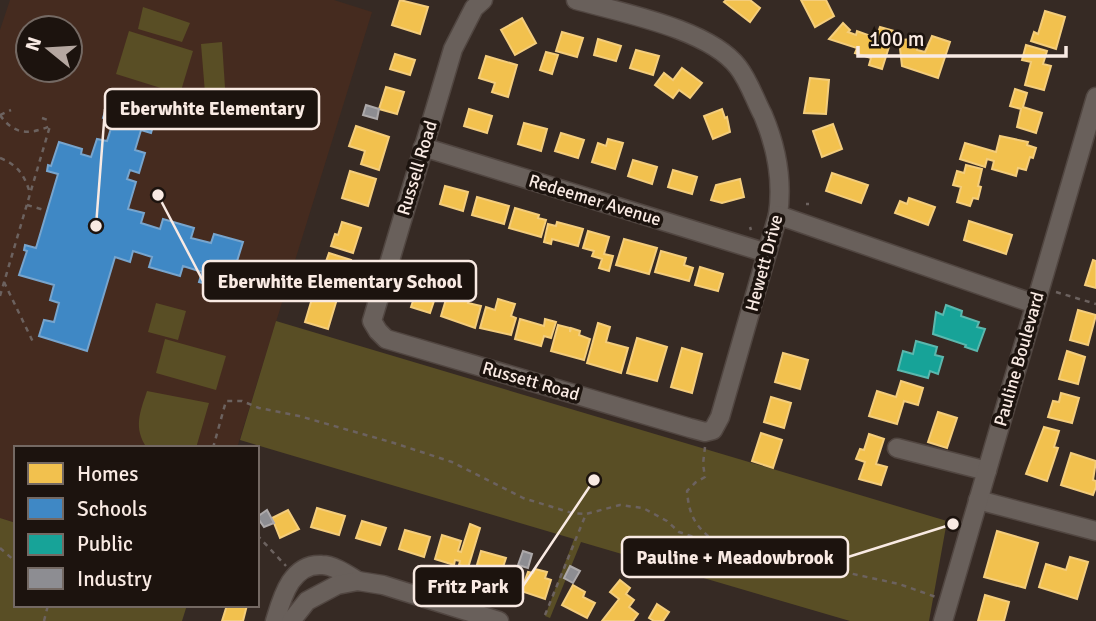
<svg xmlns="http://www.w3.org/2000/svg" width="1096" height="621" viewBox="0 0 1096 621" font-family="Signika,sans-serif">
<rect width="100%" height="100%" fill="#362a24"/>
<path fill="#452b1f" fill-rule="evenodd" d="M10,0h324l38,12 -135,436h-221v75l-16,-5v-488zM28,28h42v42h-42z"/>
<g fill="#594e25">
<path d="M143,7l47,16 -8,19 -44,-13z"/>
<path d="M129,31l64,20 -13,43 -64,-20z"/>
<path d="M222,42l4,61 -20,2 -5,-61z"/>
<path d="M156,303l30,8 -8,29 -30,-8z"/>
<path d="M276,321l671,200 -18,100h-79l-269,-79 -31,76 -5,-2 29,-77 -334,-99z"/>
<path d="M165,339l61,17 -10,34 -60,-17z"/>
<path d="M147,391l62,12 -13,45h-49c-14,-20 -7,-36 0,-57z"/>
<path d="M0,518l16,5v82h171l-5,16h-182z"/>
</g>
<g fill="#f2c14e" stroke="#f4cd7b" stroke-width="2">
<path d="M400,0l28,7 -8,27 -28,-9z"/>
<path d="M726,0h24l10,8 -10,14 -26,-20z"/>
<path d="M801,0h25l8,16 -19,11z"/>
<path d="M1045,11l20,6 -9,32 -25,-8 3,-9 4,2z"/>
<path d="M522,18l14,25 -21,12 -14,-25z"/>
<path d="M843,23l7,7 -2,2 8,3 1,-4 19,7 4,-11 14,4 -12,38 -13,-4 2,-7 -16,-5 2,-5 -28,-9z"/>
<path d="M562,32l21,6 -6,19 -21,-6z"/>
<path d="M932,36l18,6 -12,36 -36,-12 -3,-26 16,-1 2,11 8,2z"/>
<path d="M598,39l23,7 -5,15 -22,-6z"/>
<path d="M1026,45l21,6 -4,13 8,2 -7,24 -19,-5 6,-23 -9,-2z"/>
<path d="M636,50l23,6 -6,19 -23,-7z"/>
<path d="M546,52l12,3 -6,19 -12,-4z"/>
<path d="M395,54l20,6 -5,15 -20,-6z"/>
<path d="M486,56l31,9 -9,32 -16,-5 3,-9 -16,-5z"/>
<path d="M682,68l20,15 -12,15 -11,-8 -6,8 -18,-13 9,-12 9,7z"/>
<path d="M810,78l19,2 -3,34 -22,-1z"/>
<path d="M386,87l18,5 -7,22 -18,-5z"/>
<path d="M1015,89l12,4 -4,14 19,6 -6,20 -19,-6 4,-18 -11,-3z"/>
<path d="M469,109l23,7 -5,17 -23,-7z"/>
<path d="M722,109l3,9 2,-1 3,15 -17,7 -9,-23z"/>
<path d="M524,123l23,6 -6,22 -23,-7z"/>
<path d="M833,124l9,25 -20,8 -9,-26z"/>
<path d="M356,126l33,11 -10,33 -18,-6 4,-13 -16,-5z"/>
<path d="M561,133l23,7 -6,18 -23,-7z"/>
<path d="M1000,136l28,6 -1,3 9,3 -3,10 -3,-1 -4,13 -8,-2 -2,8 -24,-7 2,-8 -7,-2 -2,8 -25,-8 5,-16 31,9z"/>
<path d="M608,139l15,4 -8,26 -23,-7 6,-19 8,3z"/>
<path d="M633,160l24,7 -5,17 -24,-8z"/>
<path d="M966,165l16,4 -4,17 3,1 -3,12 -5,-1 -3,8 -13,-4 4,-15 -8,-2 4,-14 7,2z"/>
<path d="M673,170l24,7 -5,17 -24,-7z"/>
<path d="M350,171l26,8 -8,27 -26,-8z"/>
<path d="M832,173l36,12 -7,18 -35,-12z"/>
<path d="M740,179l4,18 -22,6 -11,-3 5,-15z"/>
<path d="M445,186l23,6 -5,19 -23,-7z"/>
<path d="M477,197l32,9 -5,18 -32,-9z"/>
<path d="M909,198l26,9 -7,18 -33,-12 5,-12 7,3z"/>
<path d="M515,208l24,7 -1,3 8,2 -5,17 -32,-9z"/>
<path d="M969,221l43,14 -6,19 -42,-14z"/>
<path d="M342,222l19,6 -8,25 -22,-7 4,-12 3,1z"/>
<path d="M557,222l26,7 -5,17 -26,-7 -1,5 -7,-2 4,-18 8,2z"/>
<path d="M588,231l21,6 -5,17 9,2 -4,15 -10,-3 3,-9 -10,-3 2,-5 -11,-3z"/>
<path d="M624,239l33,9 -8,26 -33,-9z"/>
<path d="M661,251l25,7 -2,7 9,3 -4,13 -34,-9z"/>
<path d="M329,253l22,7 -10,31 -25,-8 4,-12 5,1 2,-4 -3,-1z"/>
<path d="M1093,260l3,1v27l-11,-3z"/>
<path d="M700,267l23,7 -5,17 -23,-6z"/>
<path d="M417,289l19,6 -6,18 -19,-6z"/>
<path d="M459,291l12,3 -3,9 13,3 -6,22 -34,-12 6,-20 10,3z"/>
<path d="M314,292l23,7 -9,30 -23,-7z"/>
<path d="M498,299l17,5 -4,12 5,2 -5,17 -31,-7 6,-21 9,3z"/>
<path d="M1078,310l18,5 -8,30 -18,-5z"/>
<path d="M520,319l24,7 1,-7 11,3 -5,16 -7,-2 -3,10 -26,-7z"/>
<path d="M598,323l12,4 -4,15 22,6 -7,25 -34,-10z"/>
<path d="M558,325l12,3v4l1,-4 9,3 -1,4 11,4 -6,21 -33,-9z"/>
<path d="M637,338l30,9 -10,34 -30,-8z"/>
<path d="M682,348l20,6 -10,39 -21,-6z"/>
<path d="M1067,351l18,6 -7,27 -19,-5z"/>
<path d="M783,353l25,7 -8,29 -25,-7z"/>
<path d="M901,381l22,7 -5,17 -14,-4 -7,23 -28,-8 8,-25 19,6z"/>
<path d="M1061,393l18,5 -7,25 -24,-6 5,-16 6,1z"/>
<path d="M771,397l20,6 -7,25 -20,-6z"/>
<path d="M938,412l19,6 -10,30 -19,-6z"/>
<path d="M1044,427l15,4 -5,16 4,1 -11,33 -21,-7z"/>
<path d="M761,433l21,7 -9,28 -21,-7z"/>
<path d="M869,434l15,5 -8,25 11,3 -6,18 -22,-6 6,-17 -9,-3 4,-10 4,1z"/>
<path d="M1071,453l25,8 -3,19 3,1v6l-3,8 -32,-10z"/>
<path d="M317,508l28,8 -6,19 -28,-8z"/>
<path d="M288,510l11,19 -19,9 -8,-20z"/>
<path d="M362,521l24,7 -6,17 -24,-7z"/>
<path d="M470,524l10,4 -12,40 -9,-3 1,-4 -5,-1 -1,5 -19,-6 7,-24 19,6 -3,10 3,1z"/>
<path d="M405,530l25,7 -6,20 -25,-8z"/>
<path d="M997,531l41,12 -13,45 -41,-11z"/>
<path d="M481,551l25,7 -5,15 -10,-3 -2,9 -15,-4z"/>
<path d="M1070,557l18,5 -11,37 -38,-12 7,-23 20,6z"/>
<path d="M535,569l12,3 -2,6 6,2 -6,19 -24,-8 7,-19 5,1z"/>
<path d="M620,580l10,8 -4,6 8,6 -5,7 9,7 -5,7h-31l17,-22 -9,-7z"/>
<path d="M573,585l12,7 -2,5 12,6 -8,15 -25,-13z"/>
<path d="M985,595l24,7 -5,19h-26z"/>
<path d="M657,604l12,8 -6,9h-9l-5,-3z"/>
<path d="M227,605h20l-4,16h-21z"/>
</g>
<path fill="#3f88c5" stroke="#77a5ce" stroke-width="2" d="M109,99l48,14 -6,20 -10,-3 -6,20 10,3 -6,20 -9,-3 -3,9 9,3 -8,27 16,4 -3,10 19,6 3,-10 31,9 -3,10 20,5 3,-9 29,8 -15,48 -29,-8 3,-10 -19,-6 -3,10 -31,-9 3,-10 -19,-6 -3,11 -15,-5 -28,94 -48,-15 5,-16 10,2 5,-19 -9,-3 4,-15 -35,-10 8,-24 -3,-1 1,-5 11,3 22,-74 -11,-3 1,-6 3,1 8,-24 23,7 -1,5 10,3 6,-18 10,2 6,-19 -10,-4z"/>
<g fill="#17a398" stroke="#5bb8ae" stroke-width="2">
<path d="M946,305l16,6 -1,5 18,6 -2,5 8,2 -8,22 -12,-4 1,-2 -33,-11 3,-22 7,3z"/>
<path d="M916,341l21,6 -2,8 8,2 -5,17 -8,-3 -2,7 -30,-8 5,-19 10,3z"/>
</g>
<g fill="#8d8d92" stroke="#ada9aa" stroke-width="2">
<path d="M366,105l13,4 -2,10 -14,-4z"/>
<path d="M267,510l7,13 -10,4 -7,-10z"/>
<path d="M523,551l9,3 -4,14 -10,-3z"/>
<path d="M570,566l10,5 -7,12 -9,-5z"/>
</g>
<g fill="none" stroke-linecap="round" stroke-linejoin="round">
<g stroke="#514641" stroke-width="21">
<g id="minor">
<path d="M483,0l-9,8 -21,41 -81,272 6,10 8,8 304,89 15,4 8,-2 7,-13 58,-202c5,-35 -1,-67 -15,-100 -8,-15 -14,-34 -25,-48 -29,-38 -116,-54 -162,-67"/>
<path d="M423,147l344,106"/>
<path d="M778,215l257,89"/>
<path d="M897,448l90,23"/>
<path d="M978,500l118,31"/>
<path d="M275,621c7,-23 16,-58 47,-56 12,0 26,10 36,16"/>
<path d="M291,621l16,-20 30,-16 21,-4 25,4 116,36"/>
<path d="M943,621l153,-524"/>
</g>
</g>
<g stroke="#6c625f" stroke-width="2.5" stroke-dasharray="5 5" stroke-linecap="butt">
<path d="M0,115c14,20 29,20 50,11"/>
<path d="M0,115l11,-5"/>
<path d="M42,118l9,3"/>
<path d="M0,158c16,6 24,16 29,32"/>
<path d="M806,204h3"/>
<path d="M27,205l17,5"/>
<path d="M750,227l1,3"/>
<path d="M4,282l30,62"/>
<path d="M1056,292l40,12"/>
<path d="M0,296l50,-170"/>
<path d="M705,447l-2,17 2,13 -9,5 -9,9c2,23 7,34 26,49"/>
<path d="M213,448l13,-47h16l17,7 40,8 95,27 58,19 71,36 49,15 14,1"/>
<path d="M257,535l29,31"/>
<path d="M0,548l16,14"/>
<path d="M545,615l41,-101 34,-9 23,3 24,13 12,11 21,7 31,6 21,2 92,25 55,12 37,13"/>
<path d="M44,621l4,-16"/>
</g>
<use href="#minor" stroke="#69605b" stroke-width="18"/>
</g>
<g text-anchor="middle" stroke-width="7" stroke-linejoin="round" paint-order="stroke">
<g font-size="18" fill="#f9eae3" stroke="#1c130e">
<text transform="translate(417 168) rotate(-73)" y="6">Russell Road</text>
<text transform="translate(595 200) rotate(17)" y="6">Redeemer Avenue</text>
<text transform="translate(764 263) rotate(-75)" y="6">Hewett Drive</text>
<text transform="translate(1019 359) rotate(-74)" y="6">Pauline Boulevard</text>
<text transform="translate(531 381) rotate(16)" y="6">Russett Road</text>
</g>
</g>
<path fill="none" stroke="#f9eae3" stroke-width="2.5" d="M96 226L105 109M158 195L203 281M953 524L848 557M594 480L523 586"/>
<g fill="#f9eae3" stroke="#1c130e" stroke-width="2.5">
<circle cx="96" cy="226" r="7"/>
<circle cx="158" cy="195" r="7"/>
<circle cx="953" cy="524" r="7"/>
<circle cx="594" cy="480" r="7"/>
</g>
<g fill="#1c130e" stroke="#f9eae3" stroke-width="2.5">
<rect x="105" y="89" width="214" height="40" rx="7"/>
<rect x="203" y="261" width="273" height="40" rx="7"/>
<rect x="622" y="537" width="226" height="40" rx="7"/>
<rect x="414" y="566" width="109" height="40" rx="7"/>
</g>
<g font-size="19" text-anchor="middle" font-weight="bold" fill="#f9eae3">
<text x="212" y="115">Eberwhite Elementary</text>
<text x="340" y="288">Eberwhite Elementary School</text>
<text x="735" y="564">Pauline + Meadowbrook</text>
<text x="468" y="593">Fritz Park</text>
</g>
<rect x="14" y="446" width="245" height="161" fill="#1c130e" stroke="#746963" stroke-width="2"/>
<rect x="28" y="463" width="35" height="21" fill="#f2c14e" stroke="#746963" stroke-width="2"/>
<text x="77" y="481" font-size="21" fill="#f9eae3">Homes</text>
<rect x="28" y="498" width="35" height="21" fill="#3f88c5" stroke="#746963" stroke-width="2"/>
<text x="77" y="516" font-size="21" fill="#f9eae3">Schools</text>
<rect x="28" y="534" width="35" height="21" fill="#17a398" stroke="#746963" stroke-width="2"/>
<text x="77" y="551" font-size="21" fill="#f9eae3">Public</text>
<rect x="28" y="568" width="35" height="21" fill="#8d8d92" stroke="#746963" stroke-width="2"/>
<text x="77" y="586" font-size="21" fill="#f9eae3">Industry</text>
<g transform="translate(49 49) rotate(288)"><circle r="33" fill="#1c130e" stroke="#746963" stroke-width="2"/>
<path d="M0-5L12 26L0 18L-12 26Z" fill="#b5a7a0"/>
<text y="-10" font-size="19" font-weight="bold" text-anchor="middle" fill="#f9eae3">N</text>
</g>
<path d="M858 46v10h208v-10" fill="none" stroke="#f9eae3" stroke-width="3.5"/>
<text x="869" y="46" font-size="21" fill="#f9eae3" stroke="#1c130e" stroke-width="5" paint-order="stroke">100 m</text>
</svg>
